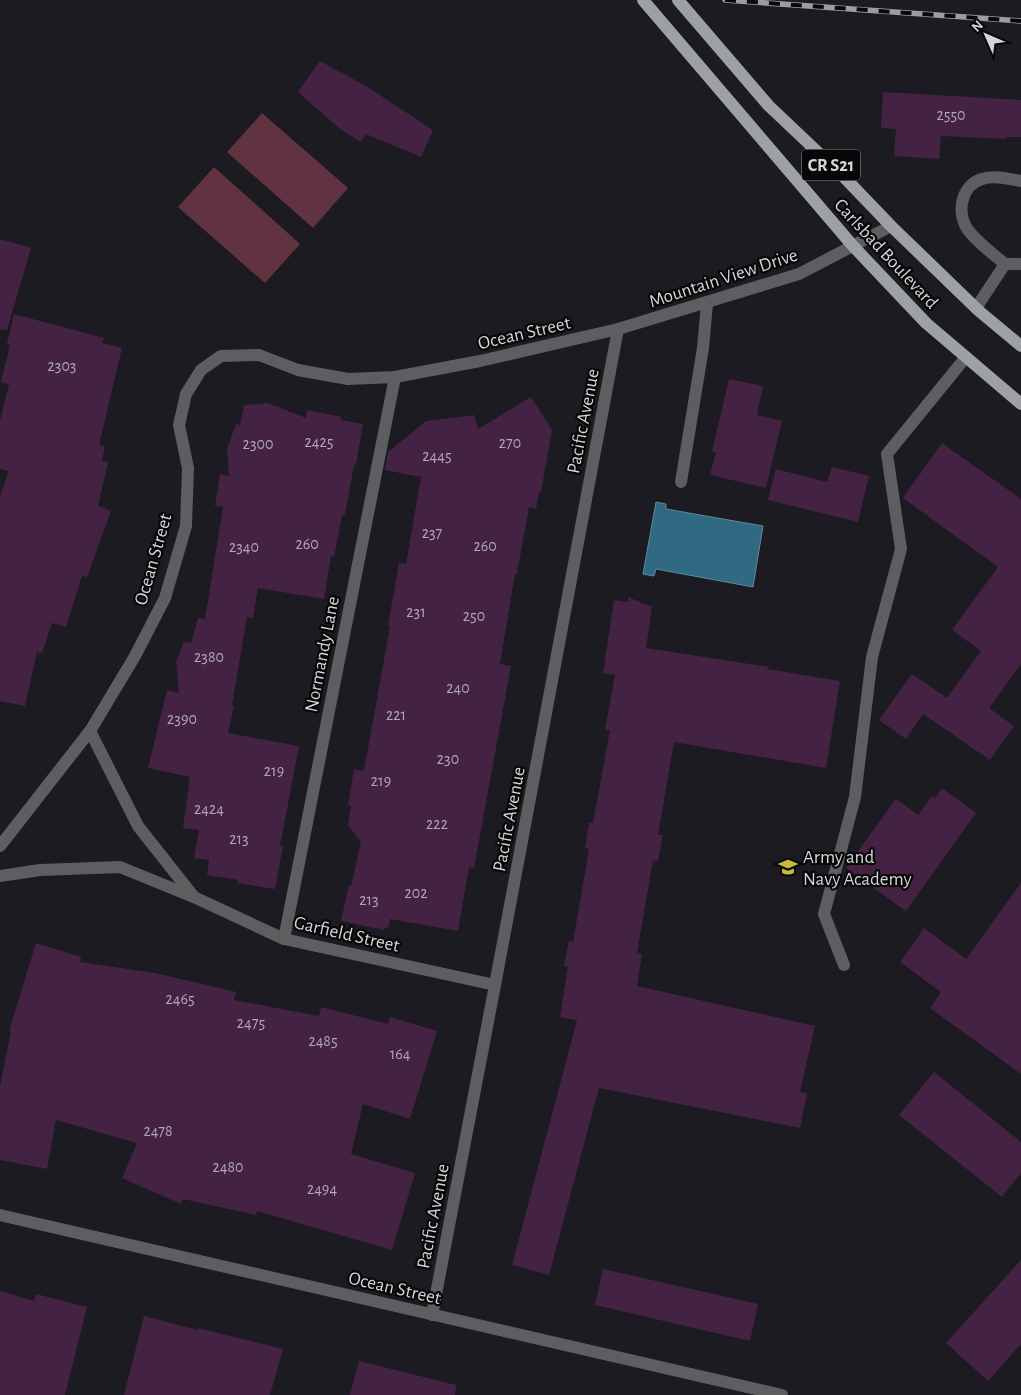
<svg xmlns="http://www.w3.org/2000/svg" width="1021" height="1395" viewBox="0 0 1021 1395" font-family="'Alegreya Sans',sans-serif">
<rect width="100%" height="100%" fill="#1c1b21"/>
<g fill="#613341">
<path d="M262,113l86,75 -35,40 -86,-76z"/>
<path d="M214,167l86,77 -35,39 -87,-76z"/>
</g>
<path fill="#2f6982" stroke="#61899c" d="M656,502l10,2v5l97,17 -10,61 -97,-18 -2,7 -11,-2z"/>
<g fill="#442243">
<path d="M320,61l46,25 67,44 -12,27 -55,-23 -6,8 -22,-15 -40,-35z"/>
<path d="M883,92l138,8v37h-14l-1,2 -65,-3 -2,23 -45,-3 2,-27 -15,-1z"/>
<path d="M0,239l31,9 -24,82 -7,-1z"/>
<path d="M14,314l90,24 -2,5 20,5 -23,97 6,1 -3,15 6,1 -10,44 13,5 -24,66 -5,-1 -16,51 -14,-4 -10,30 -5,-1 -12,54 -25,-5v-205l9,-25 -9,-2v-48l9,-37 -8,-2 9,-37 -3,-1z"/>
<path d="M729,379l34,7 -6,29 25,6 -16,67 -56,-13 6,-23 -4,-1z"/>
<path d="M531,397l21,33 -11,62h-2l-3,17 -7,-2 -12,67h-2l-15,90 11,2 -37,202 -5,-1 -11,64 -68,-12 -2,10 -4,-1v2l-43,-9 8,-36 2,1 10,-44 -13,-17 3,-19 -3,-1 6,-36 10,2 26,-145h-2l11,-63 7,1 15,-87 -36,-7 3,-18 38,-31 48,-6 4,14z"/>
<path d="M268,403l38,15 1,-8 35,7 -1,3 22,4 -7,41h-2l-9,50h-3l-8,42 -3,-1 -7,43 -66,-11 -5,30 -6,-1 -15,88 2,1 -6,27 71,13 -19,100h3l-8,43 -38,-6 1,-3 -31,-5 2,-15 -15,-2 5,-28 -16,-2 7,-51 -42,-9 19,-78 12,3 -3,-32 8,-19 7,1 7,-25 7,1 18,-112 -8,-1 5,-32 9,2 -2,-27 9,-25 4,1 4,-20z"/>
<path d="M942,443l79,56v165l-32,44 25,18 -24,34 -67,-46 -17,25 -27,-19 33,-46 35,24 34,-47 -29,-21 46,-63 -95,-69z"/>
<path d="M832,467l37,9 -11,46 -90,-22 8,-31 51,13z"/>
<path d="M628,597l24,10 -6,41 123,19 -1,2 72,12 -14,87 -152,-26 -16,93h5l-5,26 -5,-1 -16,93 5,1 -5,32 178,40 -15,66 7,1 -7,35 -201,-40 -50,187 -37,-10 65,-245 -17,-3 8,-50 -4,-1 5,-25 4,1 16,-93 -4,-1 4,-25h4l17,-93h-5l10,-55 -12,-2 11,-73 14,2z"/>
<path d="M942,788l34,25 -70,98 -60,-43 50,-69 22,16 14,-19 3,2z"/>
<path d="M1021,883v191l-91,-66 11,-16 -41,-30 24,-34 42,31z"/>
<path d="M36,943l45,14 -1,5 75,11 81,19 -2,8 85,16 2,-9 67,17 2,-7 47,14 -27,88 -47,-15 -12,50 64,19 -23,77 -135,-39 -1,4 -73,-16 -2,5 -59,-26 15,-35 -81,-23 -9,49 -47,-9v-74l11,-55h-2z"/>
<path d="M934,1072l87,70v31l-19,24 -103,-82z"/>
<path d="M1021,1260v84l-33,37 -42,-38z"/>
<path d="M603,1269l155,35 -8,37 -155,-36z"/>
<path d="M0,1291l34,10 2,-7 51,13 -22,88h-65z"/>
<path d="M144,1316l53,14 1,-2 85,21 -13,46h-146z"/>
<path d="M359,1361l97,24 -1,10h-105z"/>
</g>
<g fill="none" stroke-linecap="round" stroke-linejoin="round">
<g stroke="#5c5e60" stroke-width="12">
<path d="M1021,181c-12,-2 -26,-6 -39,-2 -21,6 -26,34 -14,51 10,13 25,24 37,34h16"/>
<path d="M976,308l29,-44"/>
<path d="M681,482l22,-134 4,-44"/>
<path d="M844,965l-20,-51 31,-117 17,-140 29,-108 -14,-95 79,-97"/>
</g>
<g stroke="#5c5e60" stroke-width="12">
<path d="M90,731l48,95 56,71"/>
<path d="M0,846l90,-115 45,-75 30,-58 21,-72 2,-58 -9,-43 7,-31 15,-24 20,-14 38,-1 39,15 50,9 47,-2 85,-16 138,-32 181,-55 92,-48"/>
<path d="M0,876l40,-6 80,-3 76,31 88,41 211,46"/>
<path d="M284,939l111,-562"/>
<path d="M0,1215l782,180"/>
<path d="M432,1315l63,-330 123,-656"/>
</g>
<g stroke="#9da0a5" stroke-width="12">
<path d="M643,0l210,246 73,77 95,81"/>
<path d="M678,0l91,106 74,70 48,50 88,85 42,35"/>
</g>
<g stroke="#9d9ca1" stroke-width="5.5">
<path id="rail" d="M725,0l296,21"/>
</g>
<use href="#rail" stroke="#070708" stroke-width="4" stroke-dasharray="11" stroke-linecap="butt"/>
</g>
<defs>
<g id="school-bare" transform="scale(1.5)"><path d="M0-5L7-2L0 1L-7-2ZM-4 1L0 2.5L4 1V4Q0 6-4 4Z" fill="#cbba39" stroke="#070708" stroke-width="2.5" paint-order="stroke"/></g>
</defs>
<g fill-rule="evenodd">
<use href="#school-bare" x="788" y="867"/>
</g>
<g text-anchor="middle" stroke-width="4.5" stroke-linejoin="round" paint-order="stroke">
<g font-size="16" fill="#b1a8b3">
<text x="951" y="120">2550</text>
<text x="62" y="371">2303</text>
<text x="319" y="447">2425</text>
<text x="510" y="448">270</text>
<text x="258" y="449">2300</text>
<text x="437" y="461">2445</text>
<text x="432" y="538">237</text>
<text x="307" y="549">260</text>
<text x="485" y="551">260</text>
<text x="244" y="552">2340</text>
<text x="416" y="617">231</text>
<text x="474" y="621">250</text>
<text x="209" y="662">2380</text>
<text x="458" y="693">240</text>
<text x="396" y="720">221</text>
<text x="182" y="724">2390</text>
<text x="448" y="764">230</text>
<text x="274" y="776">219</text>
<text x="381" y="786">219</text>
<text x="209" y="814">2424</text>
<text x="437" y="829">222</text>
<text x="239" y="844">213</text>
<text x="416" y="898">202</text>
<text x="369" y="905">213</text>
<text x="180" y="1004">2465</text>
<text x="251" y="1028">2475</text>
<text x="323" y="1046">2485</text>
<text x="400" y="1059">164</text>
<text x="158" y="1136">2478</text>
<text x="228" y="1172">2480</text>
<text x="322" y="1194">2494</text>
</g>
<rect fill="#070708" stroke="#97969a" stroke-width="1" x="802" y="149.5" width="58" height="31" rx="4"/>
<g font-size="18" font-weight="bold" fill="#d5d4d8">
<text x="831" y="171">CR S21</text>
</g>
<g font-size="19" fill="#d5d4d8" stroke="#070708">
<text transform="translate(887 253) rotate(47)" y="7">Carlsbad Boulevard</text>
<text transform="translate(723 277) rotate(-18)" y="7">Mountain View Drive</text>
<text transform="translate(524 332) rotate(-13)" y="7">Ocean Street</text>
<text transform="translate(582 421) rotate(-79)" y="7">Pacific Avenue</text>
<text transform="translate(152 559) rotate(-74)" y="7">Ocean Street</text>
<text transform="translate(321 654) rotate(-79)" y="7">Normandy Lane</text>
<text transform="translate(508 819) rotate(-79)" y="7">Pacific Avenue</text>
<text transform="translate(347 933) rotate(13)" y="7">Garfield Street</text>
<text transform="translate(432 1216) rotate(-79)" y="7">Pacific Avenue</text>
<text transform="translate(395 1287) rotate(13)" y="7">Ocean Street</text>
</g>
<g font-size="19" fill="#d5d4d8" stroke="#070708" text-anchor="start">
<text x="803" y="863">Army and<tspan x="803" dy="22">Navy Academy</tspan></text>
</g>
</g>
<g transform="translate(986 35) rotate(315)" stroke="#070708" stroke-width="4" paint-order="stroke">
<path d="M0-4L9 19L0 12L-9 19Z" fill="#d5d4d8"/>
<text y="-8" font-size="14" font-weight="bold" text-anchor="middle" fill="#d5d4d8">N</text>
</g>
</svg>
